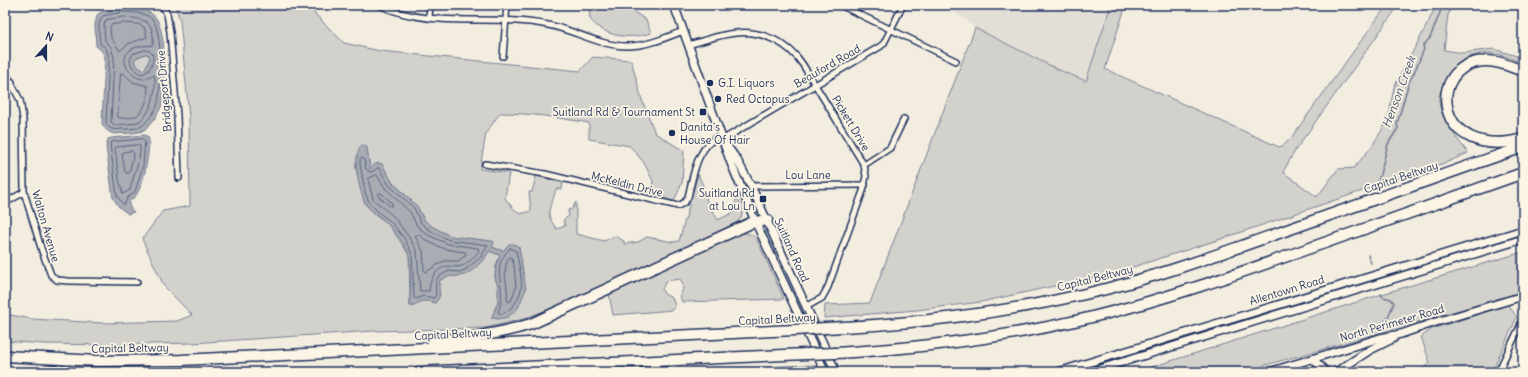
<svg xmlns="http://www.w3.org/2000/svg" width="1528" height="377" viewBox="0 0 1528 377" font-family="Delius,sans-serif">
<rect width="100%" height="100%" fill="#f3ede0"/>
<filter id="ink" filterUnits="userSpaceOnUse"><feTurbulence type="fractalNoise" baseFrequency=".025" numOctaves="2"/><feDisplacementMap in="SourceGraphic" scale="8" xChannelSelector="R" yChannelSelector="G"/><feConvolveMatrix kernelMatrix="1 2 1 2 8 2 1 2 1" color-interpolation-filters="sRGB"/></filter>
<g filter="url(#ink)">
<path fill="#e3dfd6" d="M940,5h171l-25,76 -27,-11 -84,-42 -10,-9z"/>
<g fill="#d3d1cc" stroke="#778095" fill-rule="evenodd">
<path d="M175,5h131l38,38 36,8 200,20 13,-14 38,3 11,40 13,33 29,18 -2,32 -8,18 -24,-6 3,-14 -9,-18 -14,-17 -41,-7v-16c-29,-5 -59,-10 -89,-10l-14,20 -6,36 29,4 -4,25 6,8 9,8 11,-3 -2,-19h3l4,-16 27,7 -1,6h-6c-4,18 -14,22 1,40l8,-3 -2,-6 6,-4 -1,-6 4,-1 4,-7v32l28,7 11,-5 9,5v3l14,-2 9,-5 26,5 6,-1 19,-67 10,23 -2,2 12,21 20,-10 -3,-7 1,-4 3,2 4,10 -2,7 -4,4 -27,14 -148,68 -39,15 -38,9 -111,3 -182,12 -83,2 -65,-1 -39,-3v-27l27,5 71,4 74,-2 15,-6 -28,-29 -22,-47 21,-28 27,-5 -1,-89 -9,-97zM367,148l3,21 12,-5 10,18 25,24 7,14 9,7 17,9 41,5 3,1 -2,5 11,4 4,-5 -8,73 -5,-9c4,-7 6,-16 4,-25 -1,-3 -3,-5 -3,-9 0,-8 2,-14 5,-21l-11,-4 -5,9 -24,16 -10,-1 -10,5 -2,6 2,9 -5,7c-10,-2 -14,-2 -21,4h-4l-1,-51 -9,-14 -13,-18 -11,-8 -11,-11 -3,-10 -7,-30z"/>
<path d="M589,5h35l22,15 5,13c-21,7 -47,4 -61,-14z"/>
<path d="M1111,5h15l-21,64 174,78 5,-2 7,-7 96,-133h12l-103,144 -13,23 34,25 21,-28 16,-1 18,-22 16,-26 6,-33 34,-64 8,-18h16l-4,10 -4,35 19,3 31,-4 29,9v5c-8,-3 -17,-7 -26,-9 -21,-4 -42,7 -51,25 -3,6 -7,15 -7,21 1,20 18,38 29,53l-18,8 -229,78 -107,34 -133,29 -64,8 -93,8 1,-13 45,-2 105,-275 84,42 27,11z"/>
<path d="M145,54h3l2,4 -4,9 -3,3 -5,-3 -4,-6 2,-3z"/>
<path d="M742,233c7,0 11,1 15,7l27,59 -102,3 -2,-6c3,-6 4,-9 1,-16l-2,-1 -13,2 -4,8 2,5 8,4 3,7 -2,5 -60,5 -4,-21z"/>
<path d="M1523,252v38l-4,3c-86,24 -171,50 -257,73l1,6h-127l256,-81z"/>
<path d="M1508,305l9,12 -25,55h-73l11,-9 -9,-26 11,-8z"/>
<path d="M814,365l2,7h-96l63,-6z"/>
</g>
<g fill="#a9acb3" stroke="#707a91" fill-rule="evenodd">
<path d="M122,8c10,1 22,0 30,6 16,9 14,76 9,93 -3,7 -11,20 -19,24 -6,3 -21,2 -28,3 -6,-2 -10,-5 -12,-11l3,-65 -3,-7 -6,-5 -1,-21 2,-10 4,-3zM145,54h3l2,4 -4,9 -3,3 -5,-3 -4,-6 2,-3z"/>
<path d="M145,135l3,2 1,4c0,12 -6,56 -19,59 -2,6 0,8 4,12l-6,2 -9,-7 -6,-9 -7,-51 2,-8 3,-1z"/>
<path d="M362,145h3l2,3 3,21c4,-4 6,-7 12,-5l10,18 25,24 7,14 9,7 17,9 41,5 3,1 -2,5 11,4 6,-7h5l5,3 7,42 -8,19 -10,9 -9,2 -8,-1 7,-14v-18l-3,-8 1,-12 4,-11 -11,-4c-5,9 -19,25 -30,25 -10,1 -9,-1 -19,4 -3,9 3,16 -5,23 -9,-3 -14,-3 -21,3h-4c0,-15 2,-35 -1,-50 -2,-9 -16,-27 -22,-33 -7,-7 -16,-11 -21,-19 -7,-11 -15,-50 -4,-59z"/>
</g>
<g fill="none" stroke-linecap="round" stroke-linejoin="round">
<g stroke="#546180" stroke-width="1">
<path d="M123,12c9,1 22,0 29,7 11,11 10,73 5,87 -3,7 -9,15 -15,20 -5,3 -15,3 -21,3 -6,1 -12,1 -15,-6l3,-65 -3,-10 -6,-4c0,-9 -4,-22 3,-28z"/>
<path d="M123,17c21,2 32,3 30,28 -8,1 -16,0 -24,6 -11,10 2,27 14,28 4,0 7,-4 11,-4 4,12 -3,43 -17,47 -6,3 -15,2 -22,3l-4,-3 3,-64 -3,-11 -6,-6 -1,-16 2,-5z"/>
<path d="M123,23l15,1 6,3 3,10 -19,7 -8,7 -9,-13 -1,-11 1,-2z"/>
<path d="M145,50c13,1 8,14 3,21l-6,3c-6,-2 -11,-7 -12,-14l3,-6z"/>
<path d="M121,73h2l10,9 15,4c0,10 -2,24 -12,30 -4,2 -11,2 -16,2l-2,-1z"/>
<path d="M143,139l2,2 -2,25 -8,26 -8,6 -2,6h-2l-6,-8 -7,-52 2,-2z"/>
<path d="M138,145l2,1c1,15 -7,29 -10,44l-7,4 -4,-15 -4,-31 2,-1z"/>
<path d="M132,151l2,2 -5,20h-2l-2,-1 -3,-18 2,-2z"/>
<path d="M362,158l2,1 2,10 2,2 4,1 5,-4h2l10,17 25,23 7,15 10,8 18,9 39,5 -7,12 -16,13 -6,2 -10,-1 -11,6c-5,9 0,16 -4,21l-10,-2 -8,3 -2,-1 -2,-44 -8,-16 -14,-17 -12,-9 -9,-10 -4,-10 -5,-28v-5z"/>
<path d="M377,175l8,13 25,24 7,14 11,9 20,9 30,4 1,2c-3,6 -14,17 -22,17 -3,0 -6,-1 -9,-1 -13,3 -18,12 -19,25h-9l-3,-40 -9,-15 -14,-19 -21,-18 -5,-20z"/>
<path d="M379,193h2l11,10v3h-2l-12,-10z"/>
<path d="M416,235h3c16,12 26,15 46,17l1,3 -8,6h-14l-18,11 -2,-2 -1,-19 -7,-13z"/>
<path d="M510,248l6,3c2,10 7,28 5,38 -2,11 -10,23 -21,25l-2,-2c10,-21 -6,-41 6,-56 1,-3 4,-5 6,-8z"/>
<path d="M511,257l3,8 2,22 -5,14 -2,1 -2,-2c2,-17 -6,-24 1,-41z"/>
</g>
<g stroke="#707a91" stroke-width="1.5">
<path d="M1377,186l11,-42 10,-16 -1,-4 12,-42 5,-9 10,-24 -1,-3 7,-8 13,-33"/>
<path d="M1368,255l3,8"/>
<path d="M1381,327l6,-8 7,-16 -3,-4 -8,-2 -2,-3"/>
</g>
<g stroke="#1b2f5e" stroke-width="8">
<g id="minor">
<path d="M162,5l5,9 3,18 7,84 2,62"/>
<path d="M379,5c53,25 113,8 169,20 27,5 51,21 79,21 20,0 38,-8 56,-15"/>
<path d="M840,5l116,56"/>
<path d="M429,18l1,-13"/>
<path d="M688,45c16,-4 32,-11 48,-12 26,-3 53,10 67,32l61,100 2,11 -3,15 -35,96 -6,11 -16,9"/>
<path d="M503,56l4,-51"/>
<path d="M5,71l15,29 3,19 1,73 18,59 9,24 6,5 11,1 69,1"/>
<path d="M5,86l7,-4"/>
<path d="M722,140l159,-94 3,-3 19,-38"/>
<path d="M485,164l60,10 133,32 7,-4 3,-5c6,-24 8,-50 33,-62"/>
<path d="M864,165l26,-17 14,-29"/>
<path d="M751,186l114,-1"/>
<path d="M5,203l19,-11"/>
<path d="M1498,372l25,-52"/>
</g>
</g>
<g stroke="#1b2f5e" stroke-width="10">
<g id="tertiary">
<path d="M1313,359l13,13"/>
<path d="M1269,372l111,-34 21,-4 35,-12 87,-26"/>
<path d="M1336,372l34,-22 24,-12"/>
</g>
</g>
<g stroke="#1b2f5e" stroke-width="10">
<g id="secondary">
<path d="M674,5l57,158 24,58 70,151"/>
<path d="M727,146l10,14 14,26 85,186"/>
<path d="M1058,372l465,-142"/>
<path d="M1090,372l433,-133"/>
</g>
</g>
<g stroke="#1b2f5e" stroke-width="13">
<g id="motorway">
<path d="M1523,71c-12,-4 -25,-11 -38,-10 -61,3 -51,102 38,78"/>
<path d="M826,328c87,-4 173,-14 259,-34 70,-16 137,-41 205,-65 77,-27 155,-55 233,-82"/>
<path d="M433,342c14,-3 27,-3 40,-5 20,-3 39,-7 58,-13l220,-101 16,-3"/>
<path d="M836,353c85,-5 169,-15 252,-35 76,-18 149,-44 222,-70 71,-25 142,-50 213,-75"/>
<path d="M5,356l93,5 83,-1 614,-30"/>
<path d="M417,372l389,-18"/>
</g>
</g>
<use href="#minor" stroke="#fcf5e5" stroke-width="5"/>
<use href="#tertiary" stroke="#fcf5e5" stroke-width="7"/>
<use href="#secondary" stroke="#fcf5e5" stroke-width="7"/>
<use href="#motorway" stroke="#fcf5e5" stroke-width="10"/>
<g stroke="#1b2f5e" stroke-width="13" stroke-linecap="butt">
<g id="motorway-bridge">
<path d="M795,330l31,-2"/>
<path d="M806,354l30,-1"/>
</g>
</g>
<use href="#motorway-bridge" stroke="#fcf5e5" stroke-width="10"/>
</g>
</g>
<g fill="#1b2f5e" stroke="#fcf5e5" stroke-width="1.5">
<circle cx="710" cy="83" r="4"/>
<circle cx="718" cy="99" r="4"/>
<rect x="699" y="108" width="8" height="8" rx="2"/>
<circle cx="672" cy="133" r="4"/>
<rect x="759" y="195" width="8" height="8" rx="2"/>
</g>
<g text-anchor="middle" stroke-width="3.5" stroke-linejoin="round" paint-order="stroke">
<g font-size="11" fill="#1b2f5e" stroke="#fcf5e5">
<text transform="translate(827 66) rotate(-30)" y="4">Beauford Road</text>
<text transform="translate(164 91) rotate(-95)" y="4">Bridgeport Drive</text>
<text transform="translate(851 123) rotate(59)" y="4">Pickett Drive</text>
<text x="808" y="179">Lou Lane</text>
<text transform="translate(1401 177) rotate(-19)" y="4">Capital Beltway</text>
<text transform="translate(627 184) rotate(14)" y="4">McKeldin Drive</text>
<text transform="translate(46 226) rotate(74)" y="4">Walton Avenue</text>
<text transform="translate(792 250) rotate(66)" y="4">Suitland Road</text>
<text transform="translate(1095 278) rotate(-14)" y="4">Capital Beltway</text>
<text transform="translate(1287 290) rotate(-17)" y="4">Allentown Road</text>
<text transform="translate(777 319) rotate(-3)" y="4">Capital Beltway</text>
<text transform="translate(1392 323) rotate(-16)" y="4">North Perimeter Road</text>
<text transform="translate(453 334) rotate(-3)" y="4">Capital Beltway</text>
<text transform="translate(130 348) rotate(-1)" y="4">Capital Beltway</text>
</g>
<g font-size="11" fill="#1b2f5e" stroke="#fcf5e5" text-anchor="start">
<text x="718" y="87">G.I. Liquors</text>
<text x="726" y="103">Red Octopus</text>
<text x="695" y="116" text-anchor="end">Suitland Rd &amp; Tournament St</text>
<text x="680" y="131">Danita's<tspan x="680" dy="13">House Of Hair</tspan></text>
<text x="755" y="197" text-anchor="end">Suitland Rd<tspan x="755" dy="13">at Lou Ln</tspan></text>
</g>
<g font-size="12" font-style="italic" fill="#465478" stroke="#fcf5e5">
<text transform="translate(1399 92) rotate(-70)" y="4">Henson Creek</text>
</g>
</g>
<rect width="1528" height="377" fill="none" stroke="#fcf5e5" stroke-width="20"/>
<rect x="10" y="10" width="1508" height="357" fill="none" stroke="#1b2f5e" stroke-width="1.5" filter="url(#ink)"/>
<g transform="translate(46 46) rotate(21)" stroke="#fcf5e5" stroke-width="3" paint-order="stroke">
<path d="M0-3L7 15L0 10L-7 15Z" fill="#1b2f5e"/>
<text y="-6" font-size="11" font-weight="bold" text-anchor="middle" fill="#1b2f5e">N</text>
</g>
</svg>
